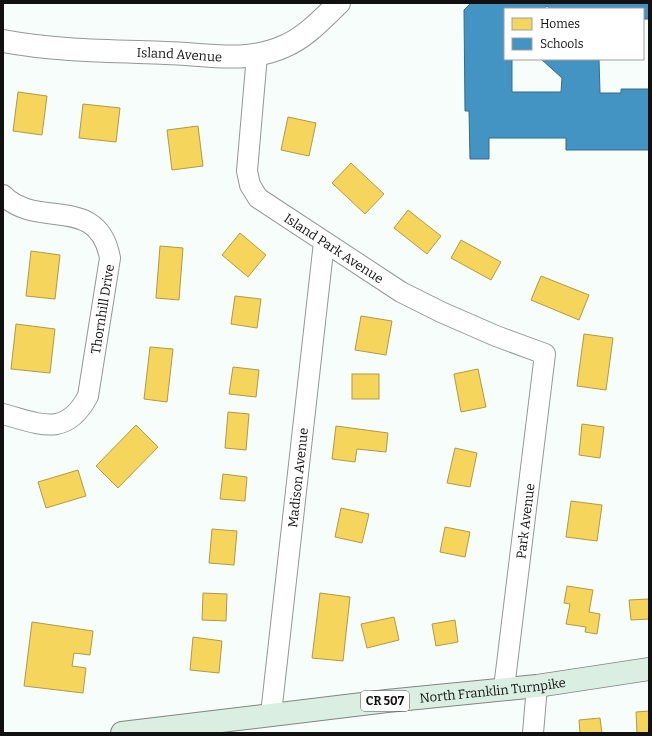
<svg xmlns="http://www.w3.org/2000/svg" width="652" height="736" viewBox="0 0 652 736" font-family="Bitter,serif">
<rect width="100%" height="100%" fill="#f7fdfa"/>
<g fill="#f6d55c" stroke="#b19a46">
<path d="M18,92l29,4 -5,39 -29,-4z"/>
<path d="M83,104l37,4 -4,34 -37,-4z"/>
<path d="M288,117l28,6 -7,33 -28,-6z"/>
<path d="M198,126l5,40 -31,4 -5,-40z"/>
<path d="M351,163l33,31 -19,20 -33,-31z"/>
<path d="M408,210l33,26 -14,18 -33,-26z"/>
<path d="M240,233l26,22 -18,22 -26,-22z"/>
<path d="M461,240l40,22 -10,18 -40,-22z"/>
<path d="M160,246l23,2 -4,52 -23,-2z"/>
<path d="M31,251l29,4 -5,44 -29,-3z"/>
<path d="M541,276l48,19 -10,25 -48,-20z"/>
<path d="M235,296l26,3 -4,29 -26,-4z"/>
<path d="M361,316l31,5 -6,34 -31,-5z"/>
<path d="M16,324l39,5 -5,44 -39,-4z"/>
<path d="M584,334l29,4 -7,52 -29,-4z"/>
<path d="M150,347l23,2 -6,53 -23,-3z"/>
<path d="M233,367l26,3 -3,27 -27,-3z"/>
<path d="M478,369l8,38 -25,5 -7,-38z"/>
<rect x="352" y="374" width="27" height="25"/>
<path d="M228,412l21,2 -3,36 -21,-2z"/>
<path d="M582,424l22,3 -4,31 -21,-3z"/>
<path d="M136,425l22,22 -40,41 -22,-22z"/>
<path d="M336,426l52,7 -2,19 -29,-3 -2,13 -23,-3z"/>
<path d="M455,448l22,5 -7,34 -23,-4z"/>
<path d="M78,470l8,26 -40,12 -8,-26z"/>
<path d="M223,474l24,3 -2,24 -25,-2z"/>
<path d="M571,501l31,4 -5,36 -31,-4z"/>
<path d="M341,508l28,6 -7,29 -27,-6z"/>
<path d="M445,527l25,5 -5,25 -25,-5z"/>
<path d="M212,529l25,2 -3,34 -25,-2z"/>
<path d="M567,586l26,4 -4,22 11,2 -3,20 -12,-2 1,-5 -20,-3 4,-20 -6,-1z"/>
<path d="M203,593l24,1 -1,27 -24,-1z"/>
<path d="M320,593l30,4 -7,64 -31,-3z"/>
<path d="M649,599v20l-18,1 -2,-20z"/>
<path d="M394,617l5,23 -32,8 -6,-24z"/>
<path d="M455,620l3,22 -22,4 -4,-22z"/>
<path d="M32,622l61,9 -3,24 -16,-2 -2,13 14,2 -3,25 -59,-7z"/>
<path d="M193,637l29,4 -3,32 -29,-3z"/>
<path d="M649,711v22h-12l-1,-21z"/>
<path d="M600,718l2,15h-22l-1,-13z"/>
</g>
<path fill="#4393c3" stroke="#346c8e" d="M471,3h178v16h-6v-10h-93l-3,-3 -4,3h-38v50h7v33h49l1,-14 -21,-19h58l1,34h21v-4h28v61h-83v-12h-77v21h-19l-1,-48h-4l-1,-101z"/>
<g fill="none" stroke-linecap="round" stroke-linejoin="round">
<g stroke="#959796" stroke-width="22">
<g id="minor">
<path id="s1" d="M257,55l-10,116 3,14 8,13 143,94 40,20 55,24 49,18 -41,334"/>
<path d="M3,195c34,35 95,-2 107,63l-22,138c-22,42 -48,28 -85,18"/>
<path id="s2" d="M271,714l53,-472"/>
<path d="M533,733l4,-47"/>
</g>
</g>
<g stroke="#959796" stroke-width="24">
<g id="tertiary">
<path id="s3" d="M3,41c53,10 109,10 163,12 40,1 80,11 119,-7 21,-9 37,-27 54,-43"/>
</g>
</g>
<g stroke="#828583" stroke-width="24">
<g id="primary">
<path id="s4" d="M122,733l265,-32 150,-15 112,-17"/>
</g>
</g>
<use href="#minor" stroke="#fefffe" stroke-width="20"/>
<use href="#tertiary" stroke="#fefffe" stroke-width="22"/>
<use href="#primary" stroke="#daeee2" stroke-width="22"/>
</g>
<g text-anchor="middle" stroke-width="4" stroke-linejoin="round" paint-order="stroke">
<rect fill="#fff" stroke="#585858" stroke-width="1" x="361" y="691" width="48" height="20" rx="3"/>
<g font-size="12" font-weight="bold" fill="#111">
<text x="385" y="705">CR 507</text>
</g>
<g font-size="13" fill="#111" stroke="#fff">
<text dy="5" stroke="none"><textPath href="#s3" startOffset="177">Island Avenue</textPath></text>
<text dy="5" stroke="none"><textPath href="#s1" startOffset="237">Island Park Avenue</textPath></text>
<text transform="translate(102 309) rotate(-81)" y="5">Thornhill Drive</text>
<text dy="5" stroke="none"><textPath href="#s2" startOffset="238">Madison Avenue</textPath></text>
<text transform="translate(525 521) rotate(-83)" y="5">Park Avenue</text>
<text dy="5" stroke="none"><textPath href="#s4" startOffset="373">North Franklin Turnpike</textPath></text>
</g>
</g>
<rect width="652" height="736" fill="none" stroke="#111111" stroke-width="8"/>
<rect x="504" y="8" width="140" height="52" fill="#ffffff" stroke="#a0a0a0"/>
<rect x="512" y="18" width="20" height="12" fill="#f6d55c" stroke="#a0a0a0"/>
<text x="540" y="28" font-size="12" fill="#111111">Homes</text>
<rect x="512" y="38" width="20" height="12" fill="#4393c3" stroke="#a0a0a0"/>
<text x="540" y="48" font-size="12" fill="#111111">Schools</text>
</svg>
